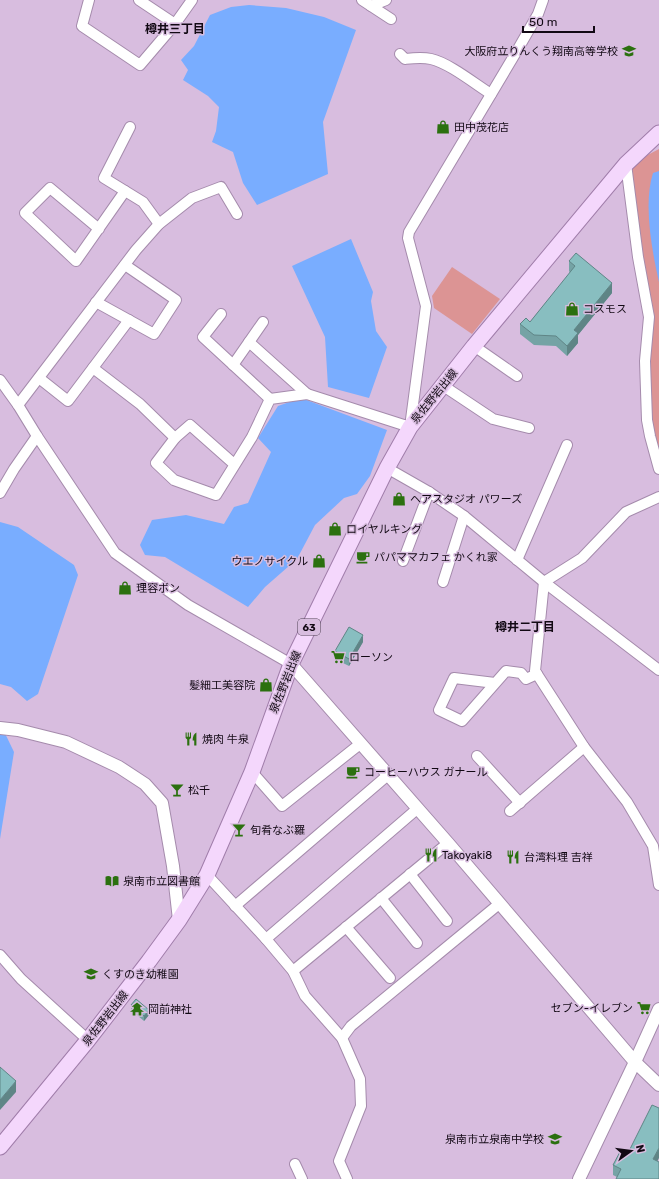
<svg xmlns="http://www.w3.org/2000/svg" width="659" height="1179" viewBox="0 0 659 1179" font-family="Rubik,'Noto Sans JP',sans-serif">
<rect width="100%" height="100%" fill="#d8bddf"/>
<g fill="#dc9494">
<path d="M659,149v306l-8,-25 -3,-81 -17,-182 9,-8z"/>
<path d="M452,267l48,32 -28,35 -38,-26 -2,-12z"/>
</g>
<g fill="#79adff">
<path d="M249,5l37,3 38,9 32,13 -33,92 5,52 -71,31 -14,-22 -10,-31 -21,-10 4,-11 3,-24 -11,-11 -25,-16 5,-10 -7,-10 13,-14 16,-31 21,-8z"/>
<path d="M659,171v111c-7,-31 -16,-78 -6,-109z"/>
<path d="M351,239l22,53 -2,9 5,30 11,16 -18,51 -41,-11 -3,-50 -33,-71z"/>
<path d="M301,398l86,32 -17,46 -13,18 -13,4 -29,27 -18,34 -32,28 -17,20 -83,-50 -20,-2 -5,-10 12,-25 34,-5 38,9 10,-17 14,-4 23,-51 -13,-14 20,-32z"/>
<path d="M0,522l18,5 56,38 4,10 -40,119 -11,7 -16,-14 -11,-3z"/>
<path d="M0,723l14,29 -14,87z"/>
</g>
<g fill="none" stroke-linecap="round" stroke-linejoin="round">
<g stroke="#a58bac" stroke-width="12">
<g id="minor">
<path d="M89,0l-7,26 58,39 35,-41 17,-24"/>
<path d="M139,0l36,24"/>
<path d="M362,0l29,19"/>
<path d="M371,6l15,-6"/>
<path d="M400,54l5,5c9,-1 17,-2 26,0 18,4 44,25 60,35"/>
<path d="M130,127l-26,51 39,24 16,22"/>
<path d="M626,164l12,93 11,60 -4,44 2,59 3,16 9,33"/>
<path d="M99,229l-49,-41 -25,25 51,48 49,-70"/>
<path d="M96,302l58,32 22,-34 -51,-35"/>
<path d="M221,314l-18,23 67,62"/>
<path d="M249,342l58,52"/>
<path d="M474,346l43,30"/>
<path d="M233,365l30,-43"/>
<path d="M93,368l47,36 35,34"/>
<path d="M39,378l29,23 61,-81"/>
<path d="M0,380l18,25 19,31 78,117 73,52 103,59"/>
<path d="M442,385l51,34 36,9"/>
<path d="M18,405l118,-155 23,-26 33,-26 29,-11 16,27"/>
<path d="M234,464l-44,-39 -15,13 -19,25 18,17 42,15 36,-58 18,-38 37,-5 103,33 16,-121 -18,-68 1,-6 109,-183 20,-35 5,-14"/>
<path d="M387,468l42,24 35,24 80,66 115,88"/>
<path d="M0,493l14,-24 23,-33"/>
<path d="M659,497l-33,15 -44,46 -38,24 -9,89 49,76 43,55 26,44 6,39"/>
<path d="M517,560l50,-115"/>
<path d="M403,561l26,-69"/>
<path d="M443,582l21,-66"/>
<path d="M495,683l-41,-5 -15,32 23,11 44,-50 15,2 5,6 11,-5"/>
<path d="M477,756l43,47"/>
<path d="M252,772l30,34 78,-62"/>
<path d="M510,811l74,-64"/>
<path d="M410,874l37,47"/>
<path d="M207,875l59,64 27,32 12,25 37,42 18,41 1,27 -22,55 8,18"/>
<path d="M381,898l36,45"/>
<path d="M235,906l153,-131"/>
<path d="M346,927l44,51"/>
<path d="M266,939l151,-130"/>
<path d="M0,955l21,24 67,61"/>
<path d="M293,971l155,-128"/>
<path d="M342,1038l9,-12 148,-122"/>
<path d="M295,1164l7,15"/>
</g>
</g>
<g stroke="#a58bac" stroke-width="14">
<g id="tertiary">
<path d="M291,664l157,179 187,219 24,23"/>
<path d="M0,728l18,2 48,12 53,25 26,17 17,19 11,63 6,54"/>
<path d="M579,1179l56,-117 24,-53"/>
</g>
</g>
<g stroke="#a07daa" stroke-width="17">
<path id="primary" d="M0,1147l88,-107 61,-79 30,-41 28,-45 45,-103 39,-108 96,-196 23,-41 64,-81 152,-182 33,-31"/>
</g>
<use href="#minor" stroke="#fff" stroke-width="10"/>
<use href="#tertiary" stroke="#fff" stroke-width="12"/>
<use href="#primary" stroke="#f4d7fc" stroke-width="15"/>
</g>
<g fill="#75a3a5">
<path d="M569,261l43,32 -34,42v8l-11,13 -11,-10 -22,-1 -14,-11v-10l10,-2 40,-49 -1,-2z"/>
<path d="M363,642l-14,24 -14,-7v-8z"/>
<path d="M131,1005l18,10 -5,6 -13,-11z"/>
<path d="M628,1153l29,8 -40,16 -4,-2v-10z"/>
</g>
<g fill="#5f8586">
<path d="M612,283v10l-34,42v8l-11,13v-10l7,-16z"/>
<path d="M363,635v7l-14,24v-7z"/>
<path d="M149,1010v5l-5,6v-5z"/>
<path d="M16,1081v11l-16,18v-10z"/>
<path d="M659,1148v10l-6,12v-11z"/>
</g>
<g fill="#88bec0" stroke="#5f8586">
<path d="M576,253l36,30 -38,47 4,3 -11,13 -11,-10 -22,-1 -14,-11 6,-6 4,4 45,-56 -6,-5z"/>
<path d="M349,627l14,8 -14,24 -14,-8z"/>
<path d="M136,999l13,11 -5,6 -13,-11z"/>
<path d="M0,1067l16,14 -16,19z"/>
<path d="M652,1105l7,3v40l-6,11 6,3v17h-43l5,-10 -8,-4 8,-15 7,3z"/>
</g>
<defs>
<g id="school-bare" transform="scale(1.08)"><path d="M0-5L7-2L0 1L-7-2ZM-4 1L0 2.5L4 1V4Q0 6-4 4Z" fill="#2b700f" stroke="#d8bddf" stroke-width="2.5" paint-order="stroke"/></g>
<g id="shop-bare" transform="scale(1.08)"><path d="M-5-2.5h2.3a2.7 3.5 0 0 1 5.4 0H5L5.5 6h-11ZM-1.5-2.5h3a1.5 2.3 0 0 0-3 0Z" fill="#2b700f" stroke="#d8bddf" stroke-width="2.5" paint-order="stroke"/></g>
<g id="cafe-bare" transform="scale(1.08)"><path d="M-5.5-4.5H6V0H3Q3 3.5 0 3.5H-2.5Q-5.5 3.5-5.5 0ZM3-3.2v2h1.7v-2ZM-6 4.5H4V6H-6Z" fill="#2b700f" stroke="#d8bddf" stroke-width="2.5" paint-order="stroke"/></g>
<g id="supermarket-bare" transform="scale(1.08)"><path d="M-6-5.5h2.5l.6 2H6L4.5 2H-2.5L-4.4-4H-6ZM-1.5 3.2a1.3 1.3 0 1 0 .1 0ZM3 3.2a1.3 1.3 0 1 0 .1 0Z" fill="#2b700f" stroke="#d8bddf" stroke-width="2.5" paint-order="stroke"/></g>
<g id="restaurant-bare" transform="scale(1.08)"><path d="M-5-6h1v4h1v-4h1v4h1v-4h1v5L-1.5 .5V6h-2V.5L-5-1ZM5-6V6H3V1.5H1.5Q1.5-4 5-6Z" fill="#2b700f" stroke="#d8bddf" stroke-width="2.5" paint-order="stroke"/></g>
<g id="bar-bare" transform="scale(1.08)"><path d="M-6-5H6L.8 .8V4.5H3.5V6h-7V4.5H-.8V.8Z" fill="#2b700f" stroke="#d8bddf" stroke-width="2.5" paint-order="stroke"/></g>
<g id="library-bare" transform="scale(1.08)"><path d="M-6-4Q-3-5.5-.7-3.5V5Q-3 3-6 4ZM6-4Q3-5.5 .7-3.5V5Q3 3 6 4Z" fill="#2b700f" stroke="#d8bddf" stroke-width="2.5" paint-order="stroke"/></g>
<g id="temple-bare" transform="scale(1.08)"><path d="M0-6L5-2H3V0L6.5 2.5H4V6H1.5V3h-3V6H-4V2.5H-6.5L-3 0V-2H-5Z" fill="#2b700f" stroke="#d8bddf" stroke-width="2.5" paint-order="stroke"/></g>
</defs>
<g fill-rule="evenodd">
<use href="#school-bare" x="629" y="51"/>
<use href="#shop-bare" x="443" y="127"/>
<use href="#shop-bare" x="572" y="309"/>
<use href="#shop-bare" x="399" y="499"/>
<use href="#shop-bare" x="335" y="529"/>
<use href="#cafe-bare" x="363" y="557"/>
<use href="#shop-bare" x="319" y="561"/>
<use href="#shop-bare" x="125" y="588"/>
<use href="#supermarket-bare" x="338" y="657"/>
<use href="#shop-bare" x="266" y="685"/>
<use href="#restaurant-bare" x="191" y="739"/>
<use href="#cafe-bare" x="353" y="772"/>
<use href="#bar-bare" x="177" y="790"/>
<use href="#bar-bare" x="239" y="830"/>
<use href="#restaurant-bare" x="431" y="855"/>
<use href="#restaurant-bare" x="513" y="857"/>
<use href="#library-bare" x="112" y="881"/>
<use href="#school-bare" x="91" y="974"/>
<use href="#supermarket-bare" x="644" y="1008"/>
<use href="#temple-bare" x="137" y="1009"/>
<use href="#school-bare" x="555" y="1139"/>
</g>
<g text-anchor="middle" stroke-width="3" stroke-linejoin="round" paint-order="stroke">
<rect fill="#d8bddf" stroke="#4d3f51" stroke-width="1" x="298" y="619" width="22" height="16" rx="3"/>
<g font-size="10" font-weight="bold" fill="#120914">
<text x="309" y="631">63</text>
</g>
<g font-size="11" fill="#120914" stroke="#d8bddf" text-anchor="start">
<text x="618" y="55" text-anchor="end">大阪府立りんくう翔南高等学校</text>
<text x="454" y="131">田中茂花店</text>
<text x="583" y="313">コスモス</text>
<text x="410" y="503">ヘアスタジオ パワーズ</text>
<text x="346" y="533">ロイヤルキング</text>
<text x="374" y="561">パパママカフェ かくれ家</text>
<text x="308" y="565" text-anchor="end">ウエノサイクル</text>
<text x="136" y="592">理容ボン</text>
<text x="349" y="661">ローソン</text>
<text x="255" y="689" text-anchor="end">髪細工美容院</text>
<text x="202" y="743">焼肉 牛泉</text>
<text x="364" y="776">コーヒーハウス ガナール</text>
<text x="188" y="794">松千</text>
<text x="250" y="834">旬肴なぶ羅</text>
<text x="442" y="859">Takoyaki8</text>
<text x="524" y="861">台湾料理 吉祥</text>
<text x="123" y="885">泉南市立図書館</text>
<text x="102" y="978">くすのき幼稚園</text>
<text x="633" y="1012" text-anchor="end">セブン-イレブン</text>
<text x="148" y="1013">岡前神社</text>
<text x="544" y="1143" text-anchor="end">泉南市立泉南中学校</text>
</g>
<g font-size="11" fill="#120914" stroke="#d8bddf">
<text transform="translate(434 396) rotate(-51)" y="4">泉佐野岩出線</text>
<text transform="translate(285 682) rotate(-68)" y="4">泉佐野岩出線</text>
<text transform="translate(105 1018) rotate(-52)" y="4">泉佐野岩出線</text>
</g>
<g font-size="12" font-weight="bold" fill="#120914" stroke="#d8bddf">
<text x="175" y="33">樽井三丁目</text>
<text x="525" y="631">樽井二丁目</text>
</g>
</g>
<g transform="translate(631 1151) rotate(76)" stroke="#d8bddf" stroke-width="3" paint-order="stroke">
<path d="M0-3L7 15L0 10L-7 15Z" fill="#120914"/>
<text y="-6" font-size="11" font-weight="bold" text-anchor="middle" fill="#120914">N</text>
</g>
<path d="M523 26v6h71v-6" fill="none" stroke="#120914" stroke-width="2"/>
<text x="529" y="26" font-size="12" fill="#120914" stroke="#d8bddf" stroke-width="3" paint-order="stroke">50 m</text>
</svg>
